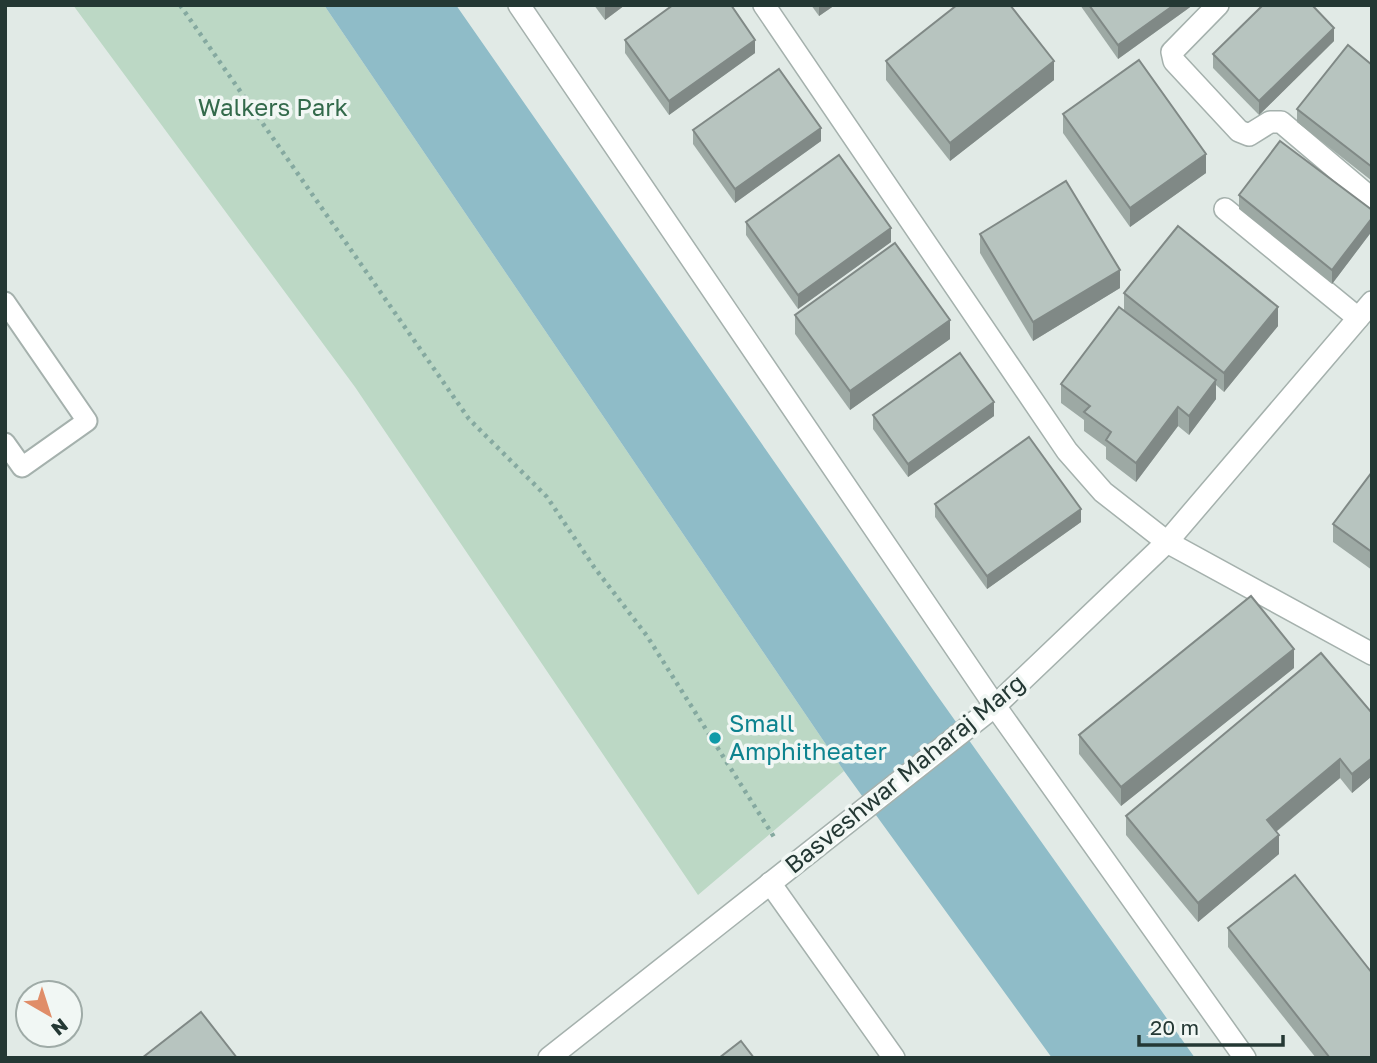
<svg xmlns="http://www.w3.org/2000/svg" width="1377" height="1063" viewBox="0 0 1377 1063" font-family="'Golos Text',sans-serif">
<rect width="100%" height="100%" fill="#e1eae6"/>
<path fill="#bcd8c5" d="M73,5h251l520,766 -146,124 -343,-508z"/>
<path fill="#8fbcc8" d="M324,5h132l478,686 261,367h-143l-208,-287z"/>
<g fill="none" stroke-linecap="round" stroke-linejoin="round">
<g stroke="#a5b1ad" stroke-width="23">
<path id="service" d="M5,302l82,119 -65,46 -17,-24"/>
</g>
<g stroke="#a5b1ad" stroke-width="24">
<g id="minor">
<path d="M519,5l476,701 250,352"/>
<path d="M764,5l303,446 36,41 64,50 205,112"/>
<path d="M1218,5l-46,47 2,9 65,70 10,4 21,-13h11l91,77"/>
<path d="M1225,209l133,109"/>
<path d="M770,883l124,175"/>
<path d="M549,1058l446,-352 172,-164 205,-240"/>
</g>
</g>
<path stroke="#85a9a0" stroke-width="4.5" stroke-dasharray="3.5 5" stroke-linecap="butt" d="M180,5l289,414 78,78 47,70 53,69 127,201"/>
<use href="#service" stroke="#fff" stroke-width="19"/>
<use href="#minor" stroke="#fff" stroke-width="21"/>
</g>
<g fill="#9da9a4">
<path d="M594,5h31l-20,15z"/>
<path d="M811,5h24l-16,11z"/>
<path d="M1080,5h113l-75,54z"/>
<path d="M625,40l130,13 -86,62 -44,-62z"/>
<path d="M1334,41l-75,74 -46,-47v-14z"/>
<path d="M886,61l168,19 -104,81 -64,-81z"/>
<path d="M1372,65v116l-75,-59v-13z"/>
<path d="M1063,114l143,59 -76,54 -67,-94z"/>
<path d="M693,130l128,11 -86,62 -42,-59z"/>
<path d="M1239,195l133,15v21l-40,53 -93,-75z"/>
<path d="M746,222l145,20 -93,67 -52,-74z"/>
<path d="M980,234l140,54 -87,53 -53,-88z"/>
<path d="M1124,293l154,33 -54,66 -8,-7v14l-27,36 -11,-9 -42,56 -30,-23v-12l-22,-16v-11l-23,-17v-19l63,-73z"/>
<path d="M795,315l155,24 -100,71 -55,-76z"/>
<path d="M873,415l121,1 -86,61 -35,-48z"/>
<path d="M1372,472v98l-39,-28v-18z"/>
<path d="M935,504l146,18 -94,67 -52,-72z"/>
<path d="M1294,668l-173,138 -42,-52v-19z"/>
<path d="M1372,713v63l-20,17 -12,-15 -64,54 3,22 -81,68 -72,-87v-19z"/>
<path d="M1228,928l144,130h-56l-88,-111z"/>
</g>
<g fill="#808986">
<path d="M607,5h18l-20,15v-13z"/>
<path d="M819,5h16l-16,11z"/>
<path d="M1174,5h19l-75,54v-14z"/>
<path d="M1334,28v13l-75,74v-14z"/>
<path d="M755,40v13l-86,62v-14z"/>
<path d="M1054,61v19l-104,81v-18z"/>
<path d="M821,128v13l-86,62v-14z"/>
<path d="M1206,154v19l-76,54v-19z"/>
<path d="M1372,218v13l-40,53v-14z"/>
<path d="M891,228v14l-93,67v-14z"/>
<path d="M1120,270v18l-87,53v-19z"/>
<path d="M1278,307v19l-54,66v-19z"/>
<path d="M950,320v19l-100,71v-19z"/>
<path d="M1216,380v19l-27,36v-19z"/>
<path d="M994,402v14l-86,61v-13z"/>
<path d="M1178,407v19l-42,56v-19z"/>
<path d="M1081,509v13l-94,67v-13z"/>
<path d="M1294,649v19l-173,138v-19z"/>
<path d="M1372,758v18l-20,17v-19z"/>
<path d="M1340,759v19l-73,61v-19z"/>
<path d="M1279,835v19l-81,68v-19z"/>
</g>
<g fill="#b7c4bf" stroke="#808986" stroke-width="2">
<path d="M673,5h58l24,35 -86,61 -44,-61z"/>
<path d="M957,5h53l44,56 -104,82 -64,-82z"/>
<path d="M1089,5h85l-56,40z"/>
<path d="M1263,5h49l22,23 -75,73 -46,-47z"/>
<path d="M1348,45l24,20v102l-75,-58z"/>
<path d="M1139,60l67,94 -76,54 -67,-94z"/>
<path d="M779,69l42,59 -86,61 -42,-59z"/>
<path d="M1280,141l92,69v8l-40,52 -93,-75z"/>
<path d="M839,155l52,73 -93,67 -52,-73z"/>
<path d="M1066,181l54,89 -87,52 -53,-88z"/>
<path d="M1178,226l100,81 -54,66 -100,-80z"/>
<path d="M895,243l55,77 -100,71 -55,-76z"/>
<path d="M1119,307l97,73 -27,36 -11,-9 -42,56 -30,-23 5,-8 -27,-20 6,-6 -29,-22z"/>
<path d="M960,353l34,49 -86,62 -35,-49z"/>
<path d="M1029,437l52,72 -94,67 -52,-72z"/>
<path d="M1372,472v80l-39,-28z"/>
<path d="M1251,596l43,53 -173,138 -42,-52z"/>
<path d="M1321,653l51,60v45l-20,16 -12,-15 -73,61 12,15 -81,68 -72,-87z"/>
<path d="M1295,875l77,98v85h-42l-102,-130z"/>
<path d="M201,1012l36,46h-95z"/>
<path d="M741,1041l13,17h-35z"/>
</g>
<circle fill="#0f9aa8" stroke="#f1f7f4" stroke-width="2.5" cx="715" cy="738" r="7"/>
<g text-anchor="middle" stroke-width="7" stroke-linejoin="round" paint-order="stroke">
<g font-size="24" fill="#336a4b" stroke="#f1f7f4">
<text x="273" y="116">Walkers Park</text>
</g>
<g font-size="24" fill="#0d838f" stroke="#f1f7f4" text-anchor="start">
<text x="729" y="732">Small<tspan x="729" dy="28">Amphitheater</tspan></text>
</g>
<g font-size="24" fill="#243834" stroke="#f1f7f4">
<text transform="translate(905 774) rotate(-39)" y="8">Basveshwar Maharaj Marg</text>
</g>
</g>
<rect width="1377" height="1063" fill="none" stroke="#243834" stroke-width="14"/>
<g transform="translate(49 1014) rotate(141)"><circle r="33" fill="#f1f7f4" stroke="#9faba7" stroke-width="2"/>
<path d="M0-5L12 26L0 18L-12 26Z" fill="#e08d68"/>
<text y="-10" font-size="19" font-weight="bold" text-anchor="middle" fill="#243834">N</text>
</g>
<path d="M1139 1035v10h144v-10" fill="none" stroke="#243834" stroke-width="3.5"/>
<text x="1150" y="1035" font-size="21" fill="#243834" stroke="#f1f7f4" stroke-width="5" paint-order="stroke">20 m</text>
</svg>
